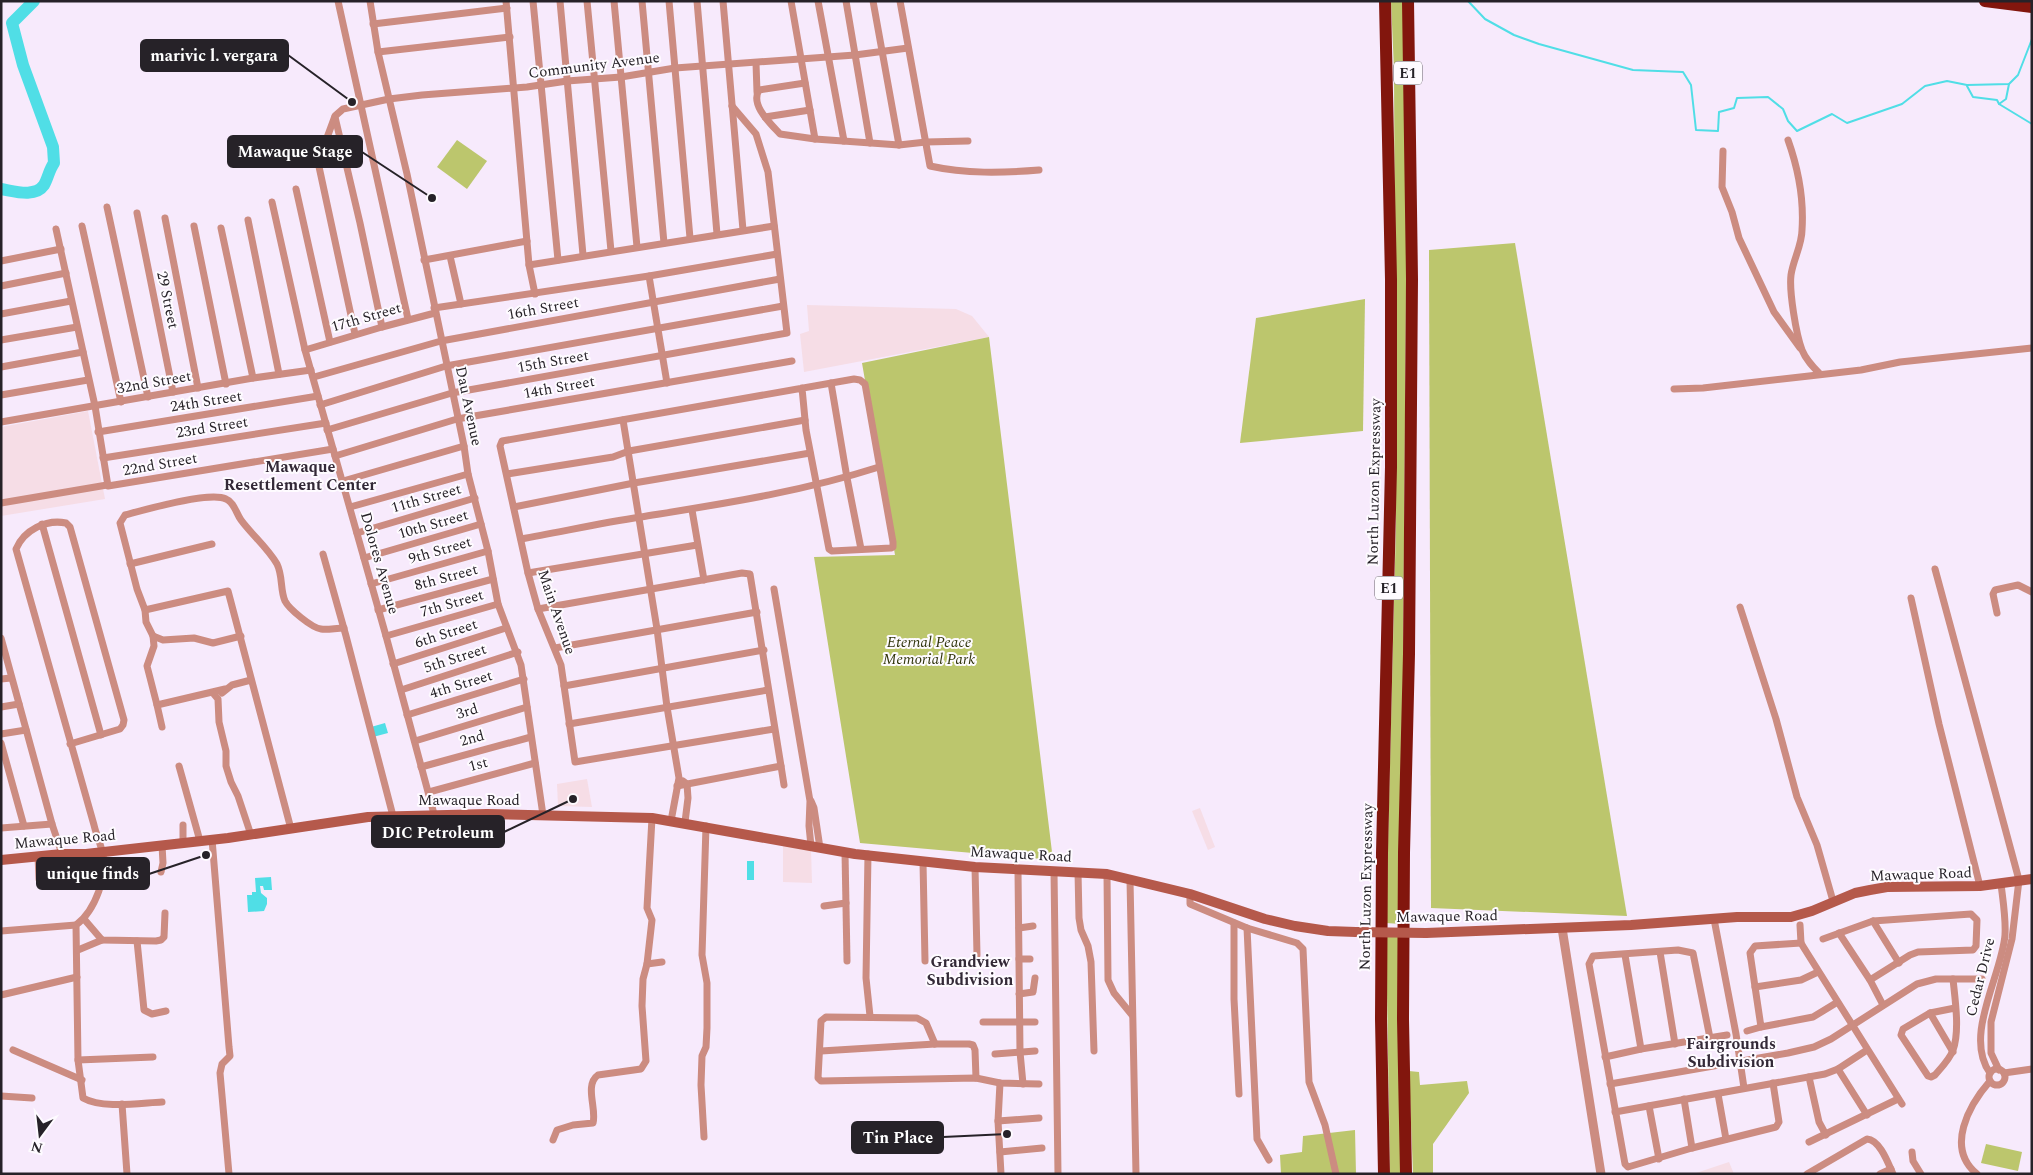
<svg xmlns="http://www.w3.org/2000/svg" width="2033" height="1175" viewBox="0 0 2033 1175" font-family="Spectral,serif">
<rect width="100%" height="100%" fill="#f7eafc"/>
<g fill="#f6dde6">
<path d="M807,305l149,4 16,7 17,21 -185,35 -4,-38 9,-3z"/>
<path d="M88,411l17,88 -104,17v-89z"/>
<path d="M587,779l5,28 -34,-1 -1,-22z"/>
<path d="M1200,808l15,39 -7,3 -16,-39z"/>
<path d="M783,845l28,4 1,34 -29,-1z"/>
<path d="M1729,1162l5,12h-41z"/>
</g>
<g fill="#bcc66d">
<path d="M1391,1h13l3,163 -6,760 -15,-1 10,-400 -2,-453z"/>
<path d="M457,140l30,21 -20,28 -30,-22z"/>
<path d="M1515,243l112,673 -196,-8 -2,-658z"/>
<path d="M1365,299l-2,132 -123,12 16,-125z"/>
<path d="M989,337l64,523 -193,-17 -46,-286 81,-2 -33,-192z"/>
<path d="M1386,933h14l2,241h-12z"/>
<path d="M1409,1071l10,1 1,13 47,-4 2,12 -36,51v30h-20z"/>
<path d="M1355,1130l1,44h-75l-1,-19 22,-3 1,-16z"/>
<path d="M1986,1144l36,8 -4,19 -37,-8z"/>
</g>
<g fill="#50dee6">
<path d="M385,723l3,10 -15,4 -2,-10z"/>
<rect x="747" y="861" width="7" height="19"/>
<path d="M271,877l1,13h-8l-1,-4h-3l1,7 6,5v6l-3,7 -16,1 -1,-17h5v-3h4l-1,-14z"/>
</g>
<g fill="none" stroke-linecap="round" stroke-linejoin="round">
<g stroke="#50dee6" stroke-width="2">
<path d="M1468,1l17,18 29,16 25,9 94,26 50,2 8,13 5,45 22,1 1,-19 15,-4 3,-10 31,-1 15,12 5,12 9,10 35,-17 15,9 55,-19 23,-18 22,-5 20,4 42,-1 9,-9 14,-36"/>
<path d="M1967,86l6,11 24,3 2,4 33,20"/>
<path d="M1999,104l7,-5 3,-15"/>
</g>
<path stroke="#50dee6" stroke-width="12" d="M1,189c13,2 34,9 43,-4 4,-7 5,-15 10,-22l-1,-16 -30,-82 -11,-42 22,-22"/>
<g stroke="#cc8c81" stroke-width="7">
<path d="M338,1l70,318"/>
<path d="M370,1l8,51 29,122 57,272 4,28 20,77 10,53 23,61 22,150"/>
<path d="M506,1l23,264 6,29"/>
<path d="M533,1l25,259"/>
<path d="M560,1l23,254"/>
<path d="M587,1l24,250"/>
<path d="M614,1l23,246"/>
<path d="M642,1l22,242"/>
<path d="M669,1l21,237"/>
<path d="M697,1l20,233"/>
<path d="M723,1l20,229"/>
<path d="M791,1l24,138"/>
<path d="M818,1l26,140"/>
<path d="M846,1l24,142"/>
<path d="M873,1l26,144"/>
<path d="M900,1l30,165c36,8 72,7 109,4"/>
<path d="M373,24l134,-16"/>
<path d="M378,52l132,-15"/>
<path d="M756,63l1,29"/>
<path d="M805,83l-46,7c-9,15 11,33 21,44l35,5 84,6 27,-3 42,-1"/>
<path d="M335,117l25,106 22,104"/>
<path d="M765,117l45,-7"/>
<path d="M1788,140c10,28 16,60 14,90 0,15 -9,30 -11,45 -2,16 5,59 11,75 4,10 11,17 18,24"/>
<path d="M1723,151l-1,36 10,25 7,26 35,74 26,36"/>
<path d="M296,189l34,153"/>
<path d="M272,202l33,148 81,286 48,178"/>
<path d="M107,207l41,190"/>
<path d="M137,213l36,179"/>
<path d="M165,218l33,170"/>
<path d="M248,220l31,154"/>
<path d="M82,226l39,176"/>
<path d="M194,226l32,158"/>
<path d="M221,228l32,150"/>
<path d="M56,229l39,177 13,80 225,-37"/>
<path d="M450,256l11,48"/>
<path d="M424,260l103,-19"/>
<path d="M1,261l60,-12"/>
<path d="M529,265l245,-39"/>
<path d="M649,276l18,107"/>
<path d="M1,286l65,-13"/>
<path d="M434,308l215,-32 128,-22"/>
<path d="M1,314l70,-13"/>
<path d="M355,334l-37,-172 17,-46 8,-7 46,-10 33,-4 105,-8 40,-6 54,-4 54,-9 180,-13 53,-7"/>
<path d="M1,340l76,-13"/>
<path d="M305,350l77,-23 53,-14"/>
<path d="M1,367l82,-15"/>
<path d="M314,377l127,-36 339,-62"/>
<path d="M831,383l16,95 14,71"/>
<path d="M1674,389l29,-1 106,-12 52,-6 39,-8 132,-14"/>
<path d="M1,395l87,-15"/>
<path d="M320,405l126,-39 337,-60"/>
<path d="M623,420l34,209 10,78 12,71 -8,43"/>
<path d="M1,422l252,-44 58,-8"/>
<path d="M327,430l125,-37 335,-60 -19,-161 -12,-38 -24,-28"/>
<path d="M98,432l220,-36"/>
<path d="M335,456l122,-37 335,-58"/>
<path d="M103,458l223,-35"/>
<path d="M507,474l106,-17 16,-6 176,-31"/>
<path d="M343,481l121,-35"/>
<path d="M1,503l106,-18"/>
<path d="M350,507l118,-33"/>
<path d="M514,507l120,-24 176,-30"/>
<path d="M692,510l12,70"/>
<path d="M42,524l59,211"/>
<path d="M357,533l118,-35"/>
<path d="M521,539c40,-7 79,-16 120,-22 80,-13 160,-25 238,-50"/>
<path d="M323,554l23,82 47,180"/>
<path d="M364,558l117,-34"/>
<path d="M130,564l82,-20"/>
<path d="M1935,569l84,311 -7,59 -21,83v31l8,17"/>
<path d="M528,573l169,-28"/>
<path d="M371,584l117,-33"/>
<path d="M774,589l36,212 -1,25 2,20"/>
<path d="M1911,598l28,126 41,162"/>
<path d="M1740,607l36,112 21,78 20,48 16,56"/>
<path d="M538,609l204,-36 8,1 31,192 -104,20"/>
<path d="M145,610l1,12 7,14 10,4 31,-2 19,5 28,-7"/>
<path d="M378,610l115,-31"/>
<path d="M1997,613l-4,-19 2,-4 23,-5 14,7"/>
<path d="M153,636l1,10 -7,20 10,39 68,-16"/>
<path d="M386,636l112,-32"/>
<path d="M1,638l51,186 10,30"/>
<path d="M555,648l202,-36"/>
<path d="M393,664l113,-36"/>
<path d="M1,679l10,-1"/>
<path d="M564,686l200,-36"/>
<path d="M401,690l117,-38"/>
<path d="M213,693l5,6 1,23 7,29v15l5,16 7,14 13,39"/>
<path d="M222,693l10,-8 19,-5"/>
<path d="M157,705l5,22"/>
<path d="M1,707l18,-3"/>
<path d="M407,715l117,-36"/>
<path d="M569,724l199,-34"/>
<path d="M774,729l-199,33 -14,-97 -23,-56 -10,-36 -28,-127 2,-5 352,-62 6,1 5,4 28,158v5l-2,1 -59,3 -3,-2 -23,-119 -4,-42"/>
<path d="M1,734l25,-4"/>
<path d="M415,741l112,-34"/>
<path d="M1,743l23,83"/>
<path d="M70,744l50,-15 3,-4 1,-5 -54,-193 -4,-4c-20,-4 -42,7 -50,26l78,276c2,9 6,17 8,26 7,23 -7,60 -26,74l2,135 5,38c19,11 57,5 79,4"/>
<path d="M179,766l21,75"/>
<path d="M781,766l3,19"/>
<path d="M421,767l110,-30"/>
<path d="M683,781l4,3 1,14 -3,24"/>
<path d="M429,792l106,-29"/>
<path d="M811,801l3,7 6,40"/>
<path d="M183,825v17"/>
<path d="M1,828l51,-4"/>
<path d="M291,829l-63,-238 -83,19 -8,-21 -17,-66 5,-8c19,-5 84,-24 101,-16 8,3 10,14 15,21 11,15 26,27 36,44 6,12 3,26 8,37 4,8 27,27 36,28 7,1 15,-1 23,-1"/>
<path d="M212,839l17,208 1,9 -8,8 -2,9 9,101"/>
<path d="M845,852l2,109"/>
<path d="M868,854l-2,124 4,38"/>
<path d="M38,856l1,23"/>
<path d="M923,862l2,99"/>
<path d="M975,867l2,88"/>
<path d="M1018,871l2,181 3,32"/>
<path d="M1054,871l4,303"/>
<path d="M161,872l2,-9 -1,-18"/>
<path d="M1078,872l1,46 2,12 7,16 3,16 3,89"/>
<path d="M1107,874l1,106 6,13 18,22"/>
<path d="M1130,880l6,294"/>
<path d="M1190,894v10l57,24 50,15 6,6 6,133 16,43 11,49"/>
<path d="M824,906l22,-3"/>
<path d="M84,919l18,21 54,1 5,-1 3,-3 1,-24"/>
<path d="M1714,919l22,115 8,54"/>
<path d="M1873,921l26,42"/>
<path d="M1234,923v76l5,95"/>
<path d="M1800,925l1,18 3,5 98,156"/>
<path d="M1019,928l14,-2"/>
<path d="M1247,928l10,211 12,21"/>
<path d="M1,931l75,-6"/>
<path d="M1839,933l31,47 13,25"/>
<path d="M1823,939l50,-18 98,-7 6,6 -1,26 -3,4 -55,2 -8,3 -40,25"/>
<path d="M137,941l7,69 8,4 14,-3"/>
<path d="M1801,943l-46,3 -5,7 11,74 52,-10 23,-14"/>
<path d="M78,950l24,-10"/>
<path d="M1660,952l15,92"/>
<path d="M1625,955l16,94"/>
<path d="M1019,959h11"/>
<path d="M647,964l15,-2"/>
<path d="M1953,979c2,20 7,52 0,71 -3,9 -12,18 -18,25l-4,2 -3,-1 -27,-41 2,-6 27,-16 25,-5"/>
<path d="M1755,987l46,-7 17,-8"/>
<path d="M1019,994l14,-2 2,-14"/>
<path d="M1,995l76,-18"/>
<path d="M1930,1013l23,39"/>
<path d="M983,1022h52"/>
<path d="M1747,1031l14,-4"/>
<path d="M1710,1038l-17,-85 -15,-3 -85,6 -4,8 36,200 3,3 64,-19 84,-21 3,-5 -6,-39"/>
<path d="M935,1044l-9,-21 -9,-5 -91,-1 -5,4 -3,57 3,3 155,-3 24,5 39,1"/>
<path d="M13,1050l69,30"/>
<path d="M821,1051l114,-7h34l4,1 2,5 1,28"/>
<path d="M995,1054l40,-3"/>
<path d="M1605,1057l36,-8 86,-14"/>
<path d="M78,1060l75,-3"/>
<circle cx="1997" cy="1077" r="8"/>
<path d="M1838,1069l29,46"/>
<path d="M1990,1073c-27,-37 12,-98 15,-138 1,-17 -2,-34 -4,-51"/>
<path d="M2004,1073l28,-4"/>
<path d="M1809,1077l10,45 7,13"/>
<path d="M1000,1083l-2,38 3,53"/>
<path d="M1610,1084l178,-31 26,-6 17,-8 86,-55 19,-5h46"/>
<path d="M1718,1094l8,45"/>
<path d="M1,1096l31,2"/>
<path d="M1684,1099l8,49"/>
<path d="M122,1104l5,70"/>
<path d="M1649,1106l10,53"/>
<path d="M1615,1112l210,-38 13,-5 29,-19"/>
<path d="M998,1121l41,-3"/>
<path d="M704,1137l-3,-52 1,-29 4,-9 1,-19v-45l-5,-28 4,-129"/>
<path d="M553,1140l4,-10 16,-5 20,-2c4,-14 -9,-38 5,-48l43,-6 5,-8 -4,-55 1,-27 4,-15 5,-44 -5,-12 5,-90"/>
<path d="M1809,1142l89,-43"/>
<path d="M1000,1152l42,-4"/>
<path d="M1912,1152l1,9 8,13"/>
<path d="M1807,1174l60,-35c13,1 21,24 26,35"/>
<path d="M1880,1174l11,-5"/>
<path d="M1977,1174c-32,-26 -8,-69 13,-93"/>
</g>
<path stroke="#cc8c81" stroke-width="9" d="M1562,928l39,246"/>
<g stroke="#b5594b" stroke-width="10">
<path d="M1,860l61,-6h24l142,-16 140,-21 119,-3 165,4 203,36 120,13 132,7 83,20 75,25 30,7 33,5 28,1"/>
<path d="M1426,933l205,-8 106,-8h54l21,-6 43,-18 15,-3 17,-3 93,-1 52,-7"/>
</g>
<g stroke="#82160d" stroke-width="12">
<path d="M1985,1l47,6"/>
<path d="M1384,1174l-3,-155 1,-166 9,-386v-188l-6,-278"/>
<path d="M1406,1174l-3,-155 1,-166 5,-199 3,-375 -4,-278"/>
</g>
<path stroke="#b5594b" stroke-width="10" d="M1356,932l70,1"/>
</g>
<g text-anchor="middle" stroke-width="4" stroke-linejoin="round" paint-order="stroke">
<g fill="#fefbff" stroke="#676368" stroke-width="1">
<rect x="1394" y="61.5" width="28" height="23" rx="4"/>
<rect x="1375" y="576.5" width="28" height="23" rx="4"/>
</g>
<g font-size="14" font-weight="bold" fill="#262228">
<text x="1408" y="78">E1</text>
<text x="1389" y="593">E1</text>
</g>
<g font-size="15" fill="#262228" stroke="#fefbff">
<text transform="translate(594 65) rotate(-7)" y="5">Community Avenue</text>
<text transform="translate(168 300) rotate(78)" y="5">29 Street</text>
<text transform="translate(543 308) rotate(-10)" y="5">16th Street</text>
<text transform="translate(366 317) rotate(-16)" y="5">17th Street</text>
<text transform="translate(553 361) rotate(-10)" y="5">15th Street</text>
<text transform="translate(154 382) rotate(-10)" y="5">32nd Street</text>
<text transform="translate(559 387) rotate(-10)" y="5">14th Street</text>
<text transform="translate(206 401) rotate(-9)" y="5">24th Street</text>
<text transform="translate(469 406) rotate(78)" y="5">Dau Avenue</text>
<text transform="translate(212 427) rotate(-9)" y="5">23rd Street</text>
<text transform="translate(160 464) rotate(-10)" y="5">22nd Street</text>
<text transform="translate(1374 482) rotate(-89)" y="5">North Luzon Expressway</text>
<text transform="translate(426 498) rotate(-16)" y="5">11th Street</text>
<text transform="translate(433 524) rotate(-16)" y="5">10th Street</text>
<text transform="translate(440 550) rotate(-16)" y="5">9th Street</text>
<text transform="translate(380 563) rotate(74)" y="5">Dolores Avenue</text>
<text transform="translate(446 577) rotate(-15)" y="5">8th Street</text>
<text transform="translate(452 603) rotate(-16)" y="5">7th Street</text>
<text transform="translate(557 612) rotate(71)" y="5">Main Avenue</text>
<text transform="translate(446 633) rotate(-18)" y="5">6th Street</text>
<text transform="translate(455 658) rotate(-18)" y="5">5th Street</text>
<text transform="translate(461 684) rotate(-17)" y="5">4th Street</text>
<text transform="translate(467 711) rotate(-17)" y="5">3rd</text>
<text transform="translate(472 738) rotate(-15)" y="5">2nd</text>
<text transform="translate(478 764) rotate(-15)" y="5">1st</text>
<text x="469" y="805">Mawaque Road</text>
<text transform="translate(65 839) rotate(-5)" y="5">Mawaque Road</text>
<text transform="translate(1021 854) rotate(3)" y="5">Mawaque Road</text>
<text transform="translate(1921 874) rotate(-2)" y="5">Mawaque Road</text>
<text transform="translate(1366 887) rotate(-89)" y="5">North Luzon Expressway</text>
<text transform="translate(1447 916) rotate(-1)" y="5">Mawaque Road</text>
<text transform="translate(1980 977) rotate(-76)" y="5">Cedar Drive</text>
</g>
<g font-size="15" font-style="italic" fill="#31350c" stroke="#fefbff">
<text x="929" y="647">Eternal Peace<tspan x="929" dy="17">Memorial Park</tspan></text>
</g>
<g font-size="16" font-weight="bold" fill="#332937" stroke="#fefbff">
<text x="300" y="472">Mawaque<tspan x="300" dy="18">Resettlement Center</tspan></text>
<text x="970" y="967">Grandview<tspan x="970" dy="18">Subdivision</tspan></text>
<text x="1731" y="1049">Fairgrounds<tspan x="1731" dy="18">Subdivision</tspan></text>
</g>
</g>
<path fill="none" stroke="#262228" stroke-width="2" d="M352 102L288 55M432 198L362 152M573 799L504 832M206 855L149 874M1007 1134L943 1137"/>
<g fill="#262228" stroke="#fefbff" stroke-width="2">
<circle cx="352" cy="102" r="5"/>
<circle cx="432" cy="198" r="5"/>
<circle cx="573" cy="799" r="5"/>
<circle cx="206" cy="855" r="5"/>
<circle cx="1007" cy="1134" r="5"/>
</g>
<g fill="#262228" stroke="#262228" stroke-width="2">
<rect x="141" y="40" width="147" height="31" rx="5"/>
<rect x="228" y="136" width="134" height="31" rx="5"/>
<rect x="372" y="816" width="132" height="31" rx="5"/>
<rect x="37" y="858" width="112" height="31" rx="5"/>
<rect x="852" y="1122" width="91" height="31" rx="5"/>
</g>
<g font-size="16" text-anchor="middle" font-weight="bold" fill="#fff">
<text x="214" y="61">marivic l. vergara</text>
<text x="295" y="157">Mawaque Stage</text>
<text x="438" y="838">DIC Petroleum</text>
<text x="93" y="879">unique finds</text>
<text x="898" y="1143">Tin Place</text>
</g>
<rect width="2033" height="1175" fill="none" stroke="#262228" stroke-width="5"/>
<g transform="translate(40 1135) rotate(195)" stroke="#fefbff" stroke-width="4" paint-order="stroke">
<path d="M0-4L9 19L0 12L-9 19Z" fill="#262228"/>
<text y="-8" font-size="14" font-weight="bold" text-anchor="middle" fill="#262228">N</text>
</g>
</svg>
